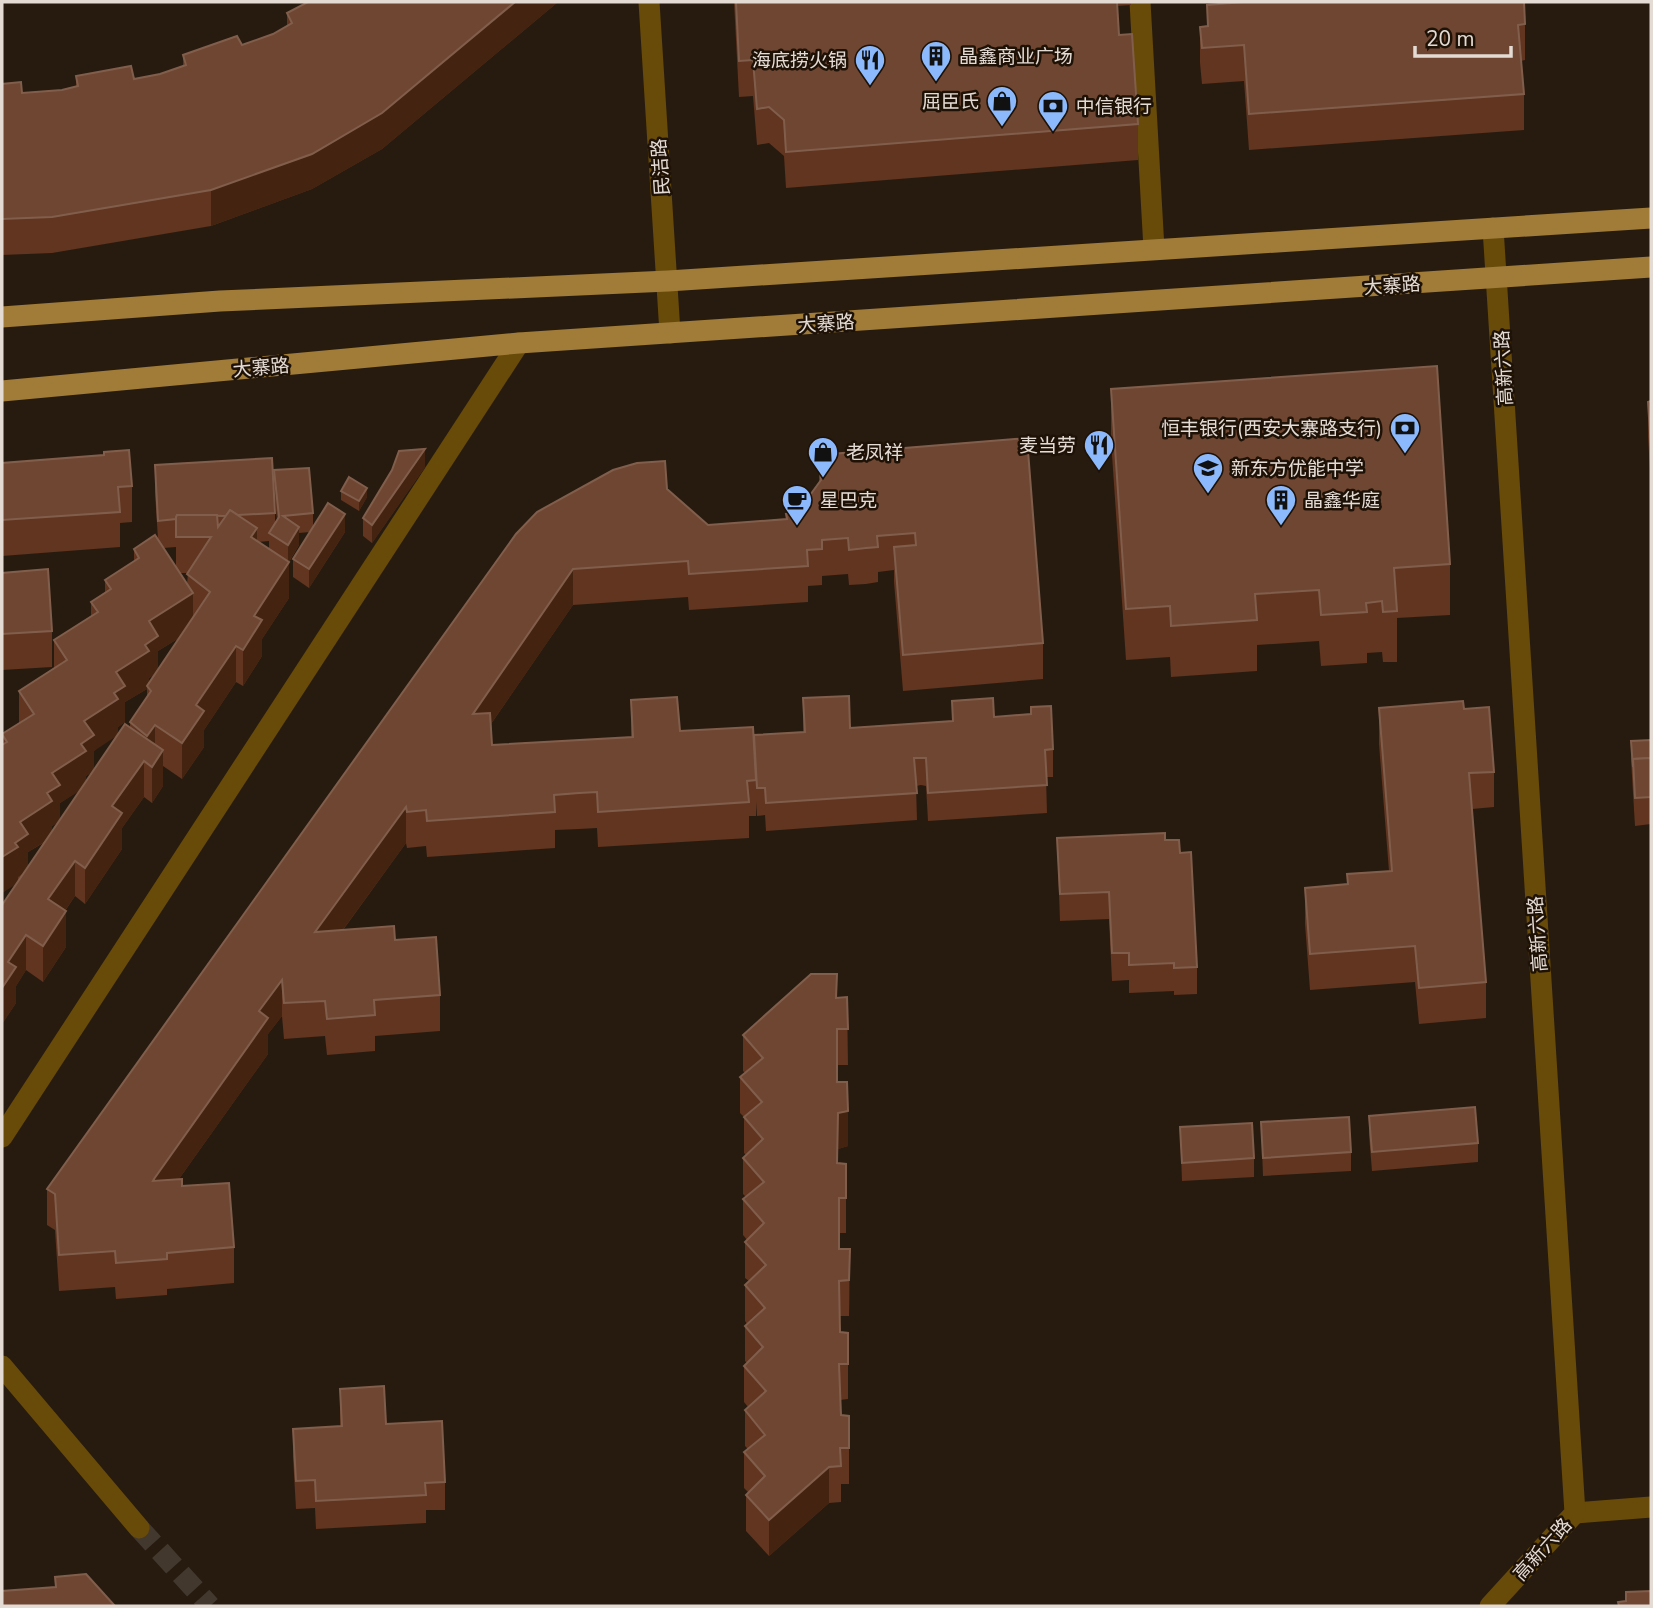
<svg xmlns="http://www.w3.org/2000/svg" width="1653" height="1608" viewBox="0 0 1653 1608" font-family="'Nunito Sans','Noto Sans SC',sans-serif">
<rect width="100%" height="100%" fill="#271b10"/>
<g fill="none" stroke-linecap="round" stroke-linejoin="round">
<path stroke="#43382d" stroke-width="21" stroke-dasharray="21 10" stroke-linecap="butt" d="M139,1528l71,78"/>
<g stroke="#684b09" stroke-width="21">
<path d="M649,2l21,331"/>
<path d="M1140,2l14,247"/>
<path d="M2,1137l517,-794"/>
<path d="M2,1366l137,162"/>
<path d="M1575,1513l76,-6"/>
<path d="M1490,1606l85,-93 -82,-1285"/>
</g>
<g stroke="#a07c38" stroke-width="21">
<path d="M2,317l218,-16 448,-20 983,-63"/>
<path d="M2,391l517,-48 1132,-76"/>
</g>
</g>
<g fill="#61351f" fill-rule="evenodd">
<path d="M308,2h250l-176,147 -70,40 -101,37 -159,27 -50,2v-171l20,9 40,-3 14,-4v-10l58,3 26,-5 23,-8v-11l59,-10 31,-11 14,-8v-13z"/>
<path d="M734,2h397v3l-14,1 2,29 19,89v36l-352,28 -2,-32 -15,-13 -12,2 -4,-49 -14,1z"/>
<path d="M1207,5l318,19v36l-4,1 3,33v36l-275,20 -5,-69 -42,3 -2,-21v-36l7,-1z"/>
<path d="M1111,389l339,175v51l-53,3v44h-14l-1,-10 -15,1v10l-46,3 -2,-25 -62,4v26l-86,6 -1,-20 -44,3 -15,-220z"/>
<path d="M1651,401v83l-3,-47v-35z"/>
<path d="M1027,438l16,205v36l-140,12 -9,-109v-12l-16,2v10l-12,2 -17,1 -1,-11 -26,2v9l-14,1v16l-119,8 -1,-13 -115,8 -82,119 1,21 139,-8v-37l49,31 74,10 49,-9v-34l47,30 102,-7v-20l42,16 59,32v28h-7l1,36 -119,8 -2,-35 -5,-1 -5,1 1,34 -151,11 -1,-16 -8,1 -1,-14v14h-7v22l-151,9 -1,-19 -18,1 -24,1v18l-128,9 -1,-11 -19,2 -1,-5 -63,87 52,10 45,55v36l-65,5v15l-48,4 -2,-19 -41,3 -2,-23 -14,18v20l-89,125 3,7 52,61v36l-67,6v6l-51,4 -1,-12 -56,4 -4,-61 -8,-5v-36l469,-655 151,-45 41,36 78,-5 11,-7 22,-31v-27z"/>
<path d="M2,463l130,23v36l-12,1v24l-118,9z"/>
<path d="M155,465l120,48v9l2,-2 -3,-31v-19l39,43v14l32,5 -36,56 -16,-11v-18l17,-27 -11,1v12l-10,17v36l-27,41v17l-19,30 -7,-4 -32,48v17l-22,32 -19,-13v20l-11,17 -8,-6 -22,31v21l-37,55 -10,-8 -10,15 1,36 -23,35 -17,-12 -10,16v17l-14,21v-119l14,-22 -14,10v-159l17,-11v-32l35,-23v-28l37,-23v-15l14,-10v-12l29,-19v-12l24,-10 -3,-46zM269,541v8l-11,-7zM176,547v20l-13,-19zM180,573h8l-1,11zM179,638l-21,31v-18zM155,674l-6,9v-5zM147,689v9l-17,24v6l-36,42v-19l24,-24 7,-5v-20zM93,771l-7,11v-6zM80,790l-20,29v-16zM58,822l-6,9v-5zM45,842l-17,24v-14z"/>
<path d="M425,467l-53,76 -9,-7v-18z"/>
<path d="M341,491l26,6 -8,14 -18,-11z"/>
<path d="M2,573l50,58v36l-50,3z"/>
<path d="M1379,708l85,1 30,63v35l-22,2 14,173v36l-67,6 -4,-42 -105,8 -5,-66v-36l42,-4v-10l42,-3 -10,-127z"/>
<path d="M1651,740v84l-16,2 -4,-66v-19z"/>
<path d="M1057,838l108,2 15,13 17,114v27l-23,1v-4l-45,2v-13l-17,1 -3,-62 -49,2z"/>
<path d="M847,997l1,68h-11v17l11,64 -10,3v14l8,1v69h-7v16h11l-1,67h-9v16l8,1v66l-8,1 1,15 8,33v36h-8v18l-12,1 -60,53 -23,-25v-36l2,-3 -4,-4v-36l4,-3 -3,-3v-36l3,-3 -4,-5v-36l3,-3 -2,-2v-35l2,-2 -2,-3v-36l4,-4 -4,-3v-36l2,-2 -4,-5v-36l3,-2 -3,-3v-36l3,-3 -2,-2v-36l-4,-4v-36l5,-4 -2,-2v-36l94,-37z"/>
<path d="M1369,1116l109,27v19l-106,9 -3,-36z"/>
<path d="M1261,1122l90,30v19l-88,5z"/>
<path d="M1180,1127l74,31v19l-72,4z"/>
<path d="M340,1389l46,35 59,58v28h-19v13l-110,6 -1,-21 -19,1 -3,-52v-28l47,-3z"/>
</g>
<g fill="#442311">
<path d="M515,2h43l-176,147 -70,40 -101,37v-36z"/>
<path d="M425,449v18l-53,76v-18z"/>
<path d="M367,488v9l-8,14v-10z"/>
<path d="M345,514v18l-36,56v-19z"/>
<path d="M299,527v18l-11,18v-18z"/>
<path d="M257,528v36l-6,-27z"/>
<path d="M289,562v36l-27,41v17l-19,30v-36l11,-34z"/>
<path d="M573,569v36l-100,145v-36z"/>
<path d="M193,593v36l-35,22v21l-9,6v9l-2,-1v3l-22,13v20l-7,5v8l-24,16v20l-8,5v11l-26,16v18l-8,5v11l-24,15v18l-10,7v6l-16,10v-36l13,-14 5,-21 27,-29 5,-20 29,-29 3,-23 32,-49 29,-27 4,-24z"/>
<path d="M236,646v36l-32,48v17l-22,32v-36l14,-38z"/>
<path d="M155,725v36l-8,2v-27z"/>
<path d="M163,750v36l-11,17v-36z"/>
<path d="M144,761v36l-22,31v21l-37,55v-36l27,-62z"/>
<path d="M406,807v36l-91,125v-36z"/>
<path d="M75,861v35l-27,39v-36z"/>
<path d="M66,911v36l-23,35v-36z"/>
<path d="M26,935v35l-10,16v17l-14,21v-36l6,-26z"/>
<path d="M282,980v36l-14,18v20l-114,160v-35l105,-168z"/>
<path d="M848,1111v35l-10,3v-36z"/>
<path d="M850,1249v36l-1,31v-36z"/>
<path d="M829,1467v36l-60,53v-36z"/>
</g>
<g fill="#6f4632" stroke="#815e4c" stroke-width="2">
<path d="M308,2h207l-133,111 -70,41 -101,36 -159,27 -50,2v-135l19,-2 1,11 40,-3 16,-4 -2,-10 55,-10 3,13 26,-5 26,-9 -3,-10 54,-19 5,9 31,-11 19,-11 -5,-10z"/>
<path d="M736,2h381l2,33 13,-1 6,90 -352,28 -2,-32 -15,-13 -12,2 -4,-49 -14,1z"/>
<path d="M1244,2h280l1,22 -7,1 6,69 -275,20 -5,-69 -42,3 -2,-21 8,-1 -1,-21z"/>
<path d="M1437,366l13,198 -56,4 3,43 -14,1 -1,-11 -16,2 1,9 -46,3 -2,-25 -64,4 2,26 -86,6 -1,-20 -44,3 -15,-220z"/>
<path d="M1651,401v47l-3,-46z"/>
<path d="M1027,438l16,205 -140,12 -9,-108 22,-2 -1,-12 -38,3 1,11 -12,1 -17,2 -1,-12 -26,2v9l-15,1 1,16 -119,8 -1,-13 -115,8 -100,145 17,-1 2,32 141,-8 -2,-37 46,-3 3,34 73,-4 3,53 -9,1 2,21 -151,10 -1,-20 -18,1 -25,2 1,17 -128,9 -1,-11 -19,2 -1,-5 -91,125 79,-6 1,14 41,-3 4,58 -66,5 1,15 -48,4 -2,-18 -41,2 -2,-23 -23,31 9,7 -114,161 -1,2 29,-2v7l47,-3 5,64 -67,6v6l-51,4 -1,-12 -56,4 -4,-61 -8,-5 469,-655 21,-22 76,-42 24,-7 28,-2 2,28 41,36 79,-6 -1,-5 11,-1 24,-33 -2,-25z"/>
<path d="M425,449l-53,76 -9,-7 29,-48 7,-19z"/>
<path d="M129,450l3,36 -14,1 2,25 -118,8v-57l102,-8v-3z"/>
<path d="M272,458l3,55 -37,2 -8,-5 -4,6 -49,-1 -1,4 -18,2 -3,-56z"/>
<path d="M309,468l4,45 -30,3 16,11 -11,18 -19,-12 10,-16 -5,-47z"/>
<path d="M349,477l18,11 -8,13 -18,-10z"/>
<path d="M328,503l17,11 -36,55 -16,-10z"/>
<path d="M230,510l27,18 -6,9 38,25 -35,54 8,4 -19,30 -7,-4 -40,59 8,6 -22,32 -27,-18 -8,11 -17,-14 21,-31 -4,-5 63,-94 -23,-18 24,-37h-35v-20l1,-2h40l1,12z"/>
<path d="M155,535l38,58 -44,28 9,15 -13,9 4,6 -33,21 9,14 -11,7 4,6 -34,22 10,14 -13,9 5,7 -34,22 8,12 -13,8 5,8 -32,21 8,12 -13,9 3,4 -16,10v-112l5,-3 -5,-8 32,-20 -15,-23 48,-31 -13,-20 44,-28 -7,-10 20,-13 -6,-9 34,-22 -5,-9z"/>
<path d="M48,569l4,62 -50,3v-61z"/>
<path d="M849,696l1,32 103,-7 -1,-20 41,-3 1,19 37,-3v-7l20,-1 2,43 -8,1 2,35 -119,8 -2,-35h-12l3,35 -151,10 -1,-15h-8l-3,-53 51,-3 -2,-34z"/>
<path d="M1463,701l1,8 25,-2 5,65 -25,1 17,209 -67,6 -4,-42 -105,8 -5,-66 43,-4 -1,-10 45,-3 -13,-163z"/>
<path d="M125,724l38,26 -11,17 -8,-6 -32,45 10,7 -37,55 -10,-7 -27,38 18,12 -23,35 -17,-11 -18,27 8,5 -14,21v-83z"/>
<path d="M1651,740v18l-18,1v8l-2,-26z"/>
<path d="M1651,758v39l-16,1 -2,-39z"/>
<path d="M1165,833v7h14l1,13 11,-1 6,115 -23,1v-5l-45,2v-12h-17l-3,-61 -49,2 -3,-56z"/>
<path d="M811,974h26l-1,24 11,-1 1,32h-11v53h10l1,29 -10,2 -1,50 9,1v34h-7v51h11l-1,31 -10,1 1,51 8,1v31h-9l2,51 8,1v32h-9l1,18 -12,1 -60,53 -23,-25 19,-19 -21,-24 21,-17 -20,-25 21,-19 -22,-25 19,-19 -18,-21 20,-18 -20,-23 21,-20 -21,-23 19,-19 -21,-24 21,-17 -21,-24 20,-19 -19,-22 18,-15 -22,-25 23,-19 -20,-23z"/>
<path d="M1475,1107l3,36 -106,9 -3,-36z"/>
<path d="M1349,1117l2,35 -88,6 -2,-36z"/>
<path d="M1252,1123l2,35 -72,5 -2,-36z"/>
<path d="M384,1386l2,38 56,-3 3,61 -20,1 1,12 -110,6 -1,-21 -19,1 -3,-52 49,-3 -2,-37z"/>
<path d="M86,1574l29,32h-113v-15l54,-4 -1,-10z"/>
<path d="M1651,1591v15h-32l-1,-4 8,-1v-9z"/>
</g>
<defs>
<g id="building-pin" transform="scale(1.575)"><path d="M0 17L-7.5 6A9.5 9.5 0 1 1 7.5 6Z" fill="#8cb9fc" stroke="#1e1207"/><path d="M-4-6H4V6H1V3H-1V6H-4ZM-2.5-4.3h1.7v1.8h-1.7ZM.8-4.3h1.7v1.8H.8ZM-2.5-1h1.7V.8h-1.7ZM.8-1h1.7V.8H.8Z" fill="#111"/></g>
<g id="restaurant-pin" transform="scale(1.575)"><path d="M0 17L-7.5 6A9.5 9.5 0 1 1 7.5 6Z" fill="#8cb9fc" stroke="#1e1207"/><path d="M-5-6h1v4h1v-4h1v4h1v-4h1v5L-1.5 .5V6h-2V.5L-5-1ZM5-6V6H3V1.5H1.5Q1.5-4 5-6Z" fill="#111"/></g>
<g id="shop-pin" transform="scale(1.575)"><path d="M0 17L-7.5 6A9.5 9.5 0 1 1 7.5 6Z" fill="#8cb9fc" stroke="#1e1207"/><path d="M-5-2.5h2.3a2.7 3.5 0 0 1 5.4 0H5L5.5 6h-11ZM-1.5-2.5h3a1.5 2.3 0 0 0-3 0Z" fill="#111"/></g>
<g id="bank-pin" transform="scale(1.575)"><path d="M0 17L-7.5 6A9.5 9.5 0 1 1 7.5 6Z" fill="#8cb9fc" stroke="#1e1207"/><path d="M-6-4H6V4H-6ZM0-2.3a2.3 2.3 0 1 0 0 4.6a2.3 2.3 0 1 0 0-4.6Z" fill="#111"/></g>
<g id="school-pin" transform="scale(1.575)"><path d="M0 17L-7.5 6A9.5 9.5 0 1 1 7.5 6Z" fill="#8cb9fc" stroke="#1e1207"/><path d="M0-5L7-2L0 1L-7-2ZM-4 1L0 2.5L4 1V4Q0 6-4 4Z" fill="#111"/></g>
<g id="cafe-pin" transform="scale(1.575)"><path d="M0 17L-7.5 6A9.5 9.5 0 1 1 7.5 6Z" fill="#8cb9fc" stroke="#1e1207"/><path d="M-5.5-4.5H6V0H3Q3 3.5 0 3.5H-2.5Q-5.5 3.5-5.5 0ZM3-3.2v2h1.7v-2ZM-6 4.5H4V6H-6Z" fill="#111"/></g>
</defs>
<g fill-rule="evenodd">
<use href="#building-pin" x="936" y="56"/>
<use href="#restaurant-pin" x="870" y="60"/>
<use href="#shop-pin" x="1002" y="101"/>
<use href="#bank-pin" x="1053" y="106"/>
<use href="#bank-pin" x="1405" y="428"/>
<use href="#restaurant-pin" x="1099" y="445"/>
<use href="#shop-pin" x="823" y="452"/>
<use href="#school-pin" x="1208" y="468"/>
<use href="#cafe-pin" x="797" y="500"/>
<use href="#building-pin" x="1281" y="500"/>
</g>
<g text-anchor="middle" stroke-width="5" stroke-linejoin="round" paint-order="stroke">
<g font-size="19" fill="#e4dbd4" stroke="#1e1207" text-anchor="start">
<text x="959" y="63">晶鑫商业广场</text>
<text x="847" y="67" text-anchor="end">海底捞火锅</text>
<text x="979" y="108" text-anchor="end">屈臣氏</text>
<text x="1076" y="113">中信银行</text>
<text x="1382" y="435" text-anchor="end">恒丰银行(西安大寨路支行)</text>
<text x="1076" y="452" text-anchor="end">麦当劳</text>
<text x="846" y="459">老凤祥</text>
<text x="1231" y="475">新东方优能中学</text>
<text x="820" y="507">星巴克</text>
<text x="1304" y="507">晶鑫华庭</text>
</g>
<g font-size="19" fill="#e4dbd4" stroke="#1e1207">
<text transform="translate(660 167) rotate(-94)" y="7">民洁路</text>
<text transform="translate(1392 285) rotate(-4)" y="7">大寨路</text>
<text transform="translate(826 323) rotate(-4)" y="7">大寨路</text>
<text transform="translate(261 367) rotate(-5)" y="7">大寨路</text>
<text transform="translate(1503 368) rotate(-93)" y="7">高新六路</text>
<text transform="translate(1537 934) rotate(-94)" y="7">高新六路</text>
<text transform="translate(1542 1549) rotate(-48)" y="7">高新六路</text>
</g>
</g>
<rect width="1653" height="1608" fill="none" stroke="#e4dbd4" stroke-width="7"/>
<path d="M1415 46v10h96v-10" fill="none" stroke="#e4dbd4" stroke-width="3.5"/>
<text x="1426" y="46" font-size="21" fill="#e4dbd4" stroke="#1e1207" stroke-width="5" paint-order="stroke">20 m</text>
</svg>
